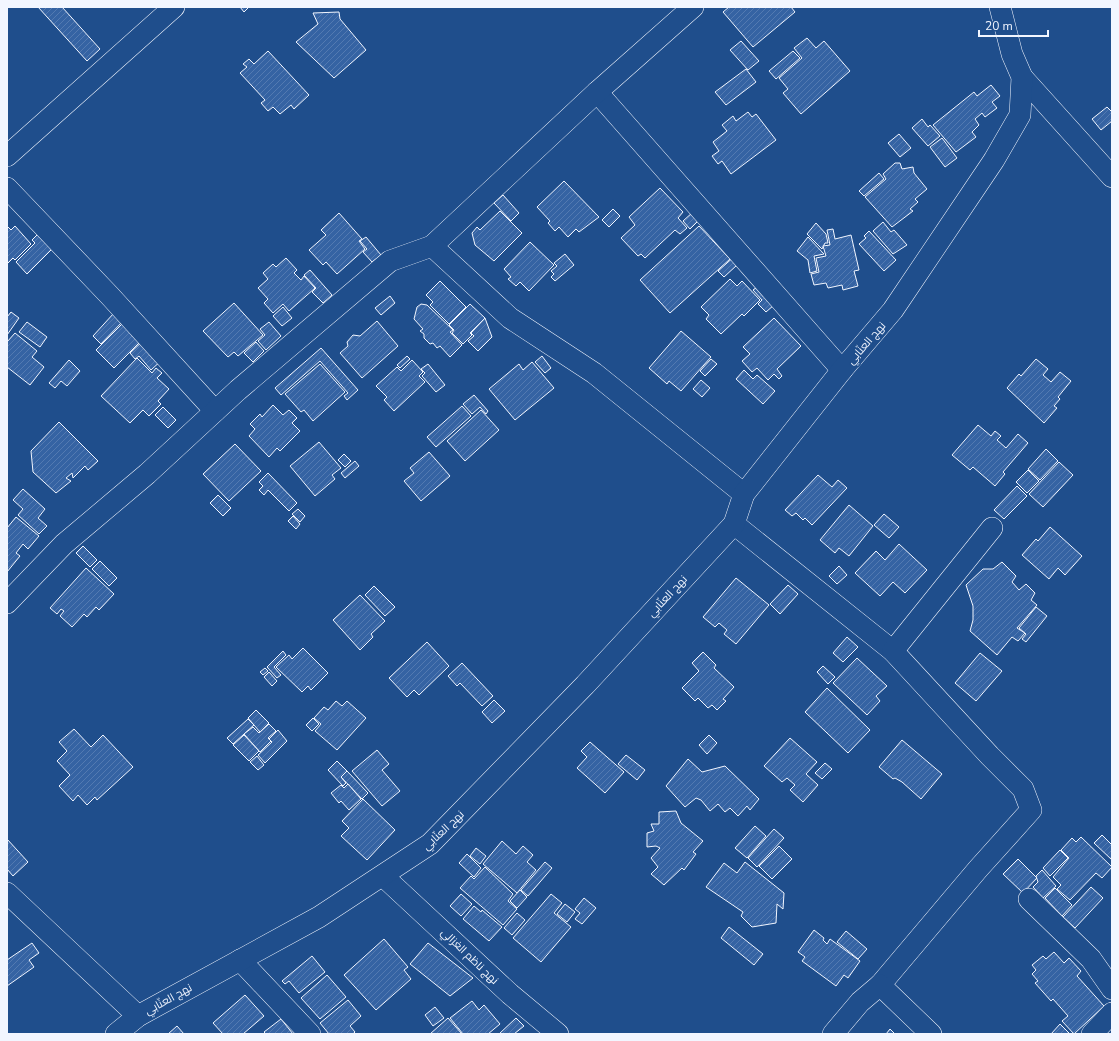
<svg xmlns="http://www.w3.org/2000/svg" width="1119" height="1041" viewBox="0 0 1119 1041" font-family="'Nunito Sans',Cairo,sans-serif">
<defs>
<pattern id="building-hatch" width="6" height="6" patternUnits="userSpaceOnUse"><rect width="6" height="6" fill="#3563a3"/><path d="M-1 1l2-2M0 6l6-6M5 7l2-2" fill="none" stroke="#537ab1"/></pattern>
</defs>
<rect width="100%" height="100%" fill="#1f4e8c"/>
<g fill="url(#building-hatch)" stroke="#f2f6ff">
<path d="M38,7h24l38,42 -13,12z"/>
<path d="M240,7h9l-5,5z"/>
<path d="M729,7h62l4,5 -42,35 -30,-35z"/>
<path d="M339,12l1,7 26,31 -32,28 -38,-36 22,-18 -5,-11z"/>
<path d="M807,38l9,10 8,-7 26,30 -49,43 -18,-21 5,-4 -9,-11 23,-20 -8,-10z"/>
<path d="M741,41l18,20 -11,9 -18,-20z"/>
<path d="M268,51l41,44 -15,14 -3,-4 -11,9 -7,-7 -5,4 -7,-8 4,-3 -25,-27 7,-6 -4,-3 6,-5 5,5z"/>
<path d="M793,51l7,7 -24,21 -7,-8z"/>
<path d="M746,69l10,13 -30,23 -11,-13z"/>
<path d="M991,85l9,11 -8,6 5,6 -12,9 -3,-4 -7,6 4,6 -7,7 4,5 -20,15 -23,-27 41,-33 3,4z"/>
<path d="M1107,107l5,5v9l-11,9 -9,-11z"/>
<path d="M748,112l4,5 4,-3 20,26 -45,34 -9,-13 -4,3 -6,-8 7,-5 -6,-9 14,-11 -5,-6 11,-9 3,5z"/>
<path d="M922,119l6,8 2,-2 10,11 -12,10 -16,-18z"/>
<path d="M899,134l12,14 -11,9 -12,-14z"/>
<path d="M942,138l15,20 -12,9 -15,-20z"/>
<path d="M895,163h5l2,6 11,-2 1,6 13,16 -12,10 3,3 -8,7 3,2 -21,16 -27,-30 21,-18 -3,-5z"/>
<path d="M879,173l5,6 -20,17 -5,-5z"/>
<path d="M564,181l35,36 -20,15 -3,-3 -8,8 -9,-10 -4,4 -7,-8 2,-2 -13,-14z"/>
<path d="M660,188l23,24 -5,6 9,10 -7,6 -5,-4 -30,28 -4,-4 -3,2 -17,-18 14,-13 -6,-8z"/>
<path d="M503,195l16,18 -8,8 -17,-18z"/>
<path d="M613,209l7,7 -11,11 -7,-7z"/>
<path d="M500,211l22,22 -28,28 -19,-16 -3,-12 5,-6 3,3z"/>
<path d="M693,212l7,7 -10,10 -7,-8z"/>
<path d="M339,213l23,26 -3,2 6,8 -28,25 -11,-12 -3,3 -14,-15 17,-15 -5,-5z"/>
<path d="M883,222l8,10 3,-2 13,15 -14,9 -20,-23z"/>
<path d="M816,223l10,11 2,9h-3l-3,6 -15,-15z"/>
<path d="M7,226l4,4 4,-4 16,18 -16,16 -2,-2 -6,6z"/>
<path d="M699,226l31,33 -60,54 -30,-33z"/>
<path d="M833,229l2,10 16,-4 8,35 -5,1 4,15 -15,4 -1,-5 -14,3 -2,-5 -12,2 -3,-11 8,-2 -3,-14 10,-2 -3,-10 7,-1 -3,-15z"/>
<path d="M869,231l27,29 -12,11 -25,-27 7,-6 -2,-2z"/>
<path d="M40,232l14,15 -27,27 -11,-12 19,-19 -3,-3z"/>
<path d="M366,237l15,18 -9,7 -9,-10 4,-3 -7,-8z"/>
<path d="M808,237l16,17 -10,2 3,15 -7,2 -2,-13 -11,-9z"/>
<path d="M530,242l24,23 -25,26 -9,-9 -4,4 -8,-7 3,-2 -7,-8z"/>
<path d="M565,254l9,11 -19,16 -4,-4 3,-3 -3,-3 6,-5 -3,-3z"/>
<path d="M736,255l1,10 -13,12 -6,-6z"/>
<path d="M286,258l11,12 -3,3 7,7 3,-4 11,12 -26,23 -6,-7 -10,9 -9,-10 4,-4 -10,-11 10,-9 -5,-6 10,-9 3,3z"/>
<path d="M310,270l22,25 -9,8 -11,-11 4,-4 -12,-13z"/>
<path d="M730,279l7,7 5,-5 18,19 -16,16 -2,-2 -21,20 -15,-15 3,-4 -8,-8z"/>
<path d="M440,281l26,26 -17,17 -19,-19 3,-3 -7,-7z"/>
<path d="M757,287l17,18 -8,7 -8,-8 4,-4 -9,-10z"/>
<path d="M390,296l5,7 -14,12 -6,-7z"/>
<path d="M234,303l29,32 -25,21 -4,-4 -6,5 -25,-26z"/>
<path d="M421,304l6,1 26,25 -3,2 12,13 -12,12 -10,-11 -3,2 -4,-5 -3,1 -6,-6v-4l-4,-3 3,-2 -9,-10 3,-12z"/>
<path d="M470,304l15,14 -15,15 2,2 -9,9 -11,-11 2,-3 -5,-5z"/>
<path d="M283,307l9,11 -10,8 -9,-10z"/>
<path d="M11,312l8,6 -12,17v-18z"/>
<path d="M114,313l9,8 -22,23 -8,-8z"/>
<path d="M485,318l7,19 -14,14 -10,-10 6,-5 -3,-3z"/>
<path d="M774,318l27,28 -24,23 5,7 -3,3 -5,-5 -6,6 -11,-12 -5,4 -10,-11 8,-7 -7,-7z"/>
<path d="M377,321l21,25 -36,32 -22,-25 8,-7 -1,-4 6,-7 7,1z"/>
<path d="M27,322l20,15 -7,10 -21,-15z"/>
<path d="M269,322l12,14 -15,14 -8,-9 7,-6 -5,-6z"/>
<path d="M123,323l21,15 -30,30 -18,-18z"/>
<path d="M681,331l30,26 -30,34 -12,-10 -2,3 -18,-16z"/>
<path d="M15,333l22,18 -5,6 12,10 -14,18 -23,-18v-25z"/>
<path d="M145,339l18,20 -12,11 -12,-14 -4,3 -5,-6z"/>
<path d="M256,342l8,9 -11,11 -9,-9z"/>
<path d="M321,348l37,42 -11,10 -3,-4 4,-3 -28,-32 -39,34 -6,-7z"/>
<path d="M407,356l3,3 -10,9 -3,-3z"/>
<path d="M542,356l9,12 -6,5 -10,-11z"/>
<path d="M137,358l15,15 4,-5 6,5 -5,5 12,11 -11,12 3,3 -12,12 -6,-6 -13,13 -29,-27z"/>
<path d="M711,359l6,5 -12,12 -5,-5z"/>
<path d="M1036,359l12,10 -5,6 8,7 9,-10 11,9 -13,16 2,2 -6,7 3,2 -13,15 -37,-35 12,-14 2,2z"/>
<path d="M69,360l11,11 -13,15 -6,-5 -6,7 -6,-5z"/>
<path d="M412,360l11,12 -4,4 6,6 -31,29 -10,-11 3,-3 -11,-11 21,-19 4,4z"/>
<path d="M532,362l22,26 -39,32 -26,-31 30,-25 4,6z"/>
<path d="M320,364l25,28 -32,29 -9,-11 -3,2 -16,-18z"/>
<path d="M428,364l17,21 -9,7 -14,-16 3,-3 -4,-4z"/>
<path d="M744,370l9,9 4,-4 18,16 -12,13 -27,-25z"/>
<path d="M701,380l9,8 -8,9 -9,-8z"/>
<path d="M474,395l14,16 -2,3 -6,-7 -8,7 -9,-10z"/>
<path d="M273,405l10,10 6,-5 8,8 -5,5 8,8 -20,20 -3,-3 -8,9 -20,-21 6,-7 -5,-5 10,-10 2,3z"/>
<path d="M462,406l9,10 -35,31 -9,-10z"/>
<path d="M163,407l13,13 -8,8 -13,-13z"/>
<path d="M481,410l18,20 -34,31 -18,-20z"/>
<path d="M59,422l39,39 -10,9 -3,-4 -12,12 -1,-5 -6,5 5,3 -15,12 -23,-21 -2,-21z"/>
<path d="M978,425l13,11 4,-5 6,5 -4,4 9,8 12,-14 10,9 -25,29 2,2 -10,12 -22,-19 -3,3 -18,-15z"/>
<path d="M319,442l22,26 -9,7 3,4 -20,17 -25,-30z"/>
<path d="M235,444l26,27 -32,30 -26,-27z"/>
<path d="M1046,449l12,12 -18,19 -12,-11z"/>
<path d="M429,452l21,24 -29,25 -17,-20 10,-8 -4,-5z"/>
<path d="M344,454l7,7 -6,6 -7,-7z"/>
<path d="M355,461l4,5 -14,12 -4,-5z"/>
<path d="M1059,462l14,13 -30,32 -14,-13z"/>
<path d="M1028,470l11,11 -12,12 -11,-11z"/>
<path d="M268,473l29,30 -8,8 -21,-21 -4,5 -5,-5 4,-4 -4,-4z"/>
<path d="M818,475l14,12 6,-7 9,8 -35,37 -7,-7 -2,2 -7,-7 -4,3 -7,-6z"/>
<path d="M1017,486l10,10 -23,23 -10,-9z"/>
<path d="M23,489l22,20 -7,9 9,8 -8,8 -21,-19 5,-6 -10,-9z"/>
<path d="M218,495l13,13 -8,8 -13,-13z"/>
<path d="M849,505l24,21 -24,30 -10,-8 -4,5 -15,-13z"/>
<path d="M298,509l7,7 -5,6 -8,-8z"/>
<path d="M884,514l15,13 -10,11 -15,-13z"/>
<path d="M293,516l7,8 -4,5 -8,-8z"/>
<path d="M16,517l23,19 -11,13 -5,-5 -7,9 4,3 -13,16v-44z"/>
<path d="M1050,527l32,29 -17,19 -7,-7 -9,11 -27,-24 14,-16 2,2z"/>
<path d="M899,544l28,26 -22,23 -12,-11 -13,14 -25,-23 21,-22 9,9z"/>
<path d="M83,546l14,14 -7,7 -14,-14z"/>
<path d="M100,561l17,17 -8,8 -17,-17z"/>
<path d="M1002,562l14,14 -4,6 7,8 7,-6 9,9 -4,7 6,5 -20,23 8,5 -7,8 -6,-4 -15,18 -27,-24 3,-11v-14l-7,-21 17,-16h10z"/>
<path d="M839,566l8,9 -10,9 -8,-8z"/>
<path d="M86,568l28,26 -15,16 -3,-3 -9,10 -3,-3 -12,13 -12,-11 4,-5 -3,-2 -4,5 -7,-6z"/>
<path d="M736,578l33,27 -33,39 -12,-10 3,-4 -8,-7 -4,4 -12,-10z"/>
<path d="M788,585l10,9 -18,20 -10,-10z"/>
<path d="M374,586l21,21 -10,9 -20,-21z"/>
<path d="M360,595l25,26 -14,13 2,3 -13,13 -27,-30z"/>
<path d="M1036,607l11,9 -21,26 -4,-3 4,-5 -7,-6z"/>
<path d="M847,637l11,10 -15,15 -10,-9z"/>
<path d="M427,642l22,24 -30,29 -5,-5 -7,7 -18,-19z"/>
<path d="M303,648l25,25 -17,17 -3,-4 -6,6 -26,-25 13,-12 3,4z"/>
<path d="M283,651l3,4 -12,12 7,8 -4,3 -10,-11z"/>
<path d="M703,652l13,13 -2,3 20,19 -11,12 3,2 -9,9 -5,-5 -4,3 -10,-10 -3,3 -13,-13 17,-17 -7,-8z"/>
<path d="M980,653l22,18 -26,30 -21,-18z"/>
<path d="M857,658l30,28 -11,10 4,5 -13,14 -34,-32z"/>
<path d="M462,663l31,33 -11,10 -22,-23 -3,3 -9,-10z"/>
<path d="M823,666l12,11 -7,7 -11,-12z"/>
<path d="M265,668l3,3 -5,4 -3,-3z"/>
<path d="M269,672l8,9 -5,5 -8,-9z"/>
<path d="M827,688l43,42 -22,23 -43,-41z"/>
<path d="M494,700l11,11 -13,12 -10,-11z"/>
<path d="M336,701l6,5 5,-5 19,17 -29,32 -22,-19 6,-7 -7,-6 10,-11 4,3z"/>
<path d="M256,710l13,13 -9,9 -12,-14z"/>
<path d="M313,718l6,6 -7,7 -6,-6z"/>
<path d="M248,719l6,6 -21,19 -6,-6z"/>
<path d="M269,724l7,7 -8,7 3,3 -11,11 -16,-18 9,-7 6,6z"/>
<path d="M74,729l17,18 12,-12 30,32 -36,33 -2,-3 -8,8 -9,-10 -5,6 -14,-15 11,-11 -13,-14 10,-10 -8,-9z"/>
<path d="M278,730l9,11 -22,22 -7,-8 14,-13 -3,-3z"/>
<path d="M244,735l15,16 -10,10 -16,-16z"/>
<path d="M709,735l8,8 -10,11 -8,-9z"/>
<path d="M790,738l27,24 -11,12 12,11 -15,17 -13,-12 5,-5 -8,-7 -5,4 -18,-16z"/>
<path d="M902,740l40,34 -21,25 -19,-17 -7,-4 -2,1 -14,-12z"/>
<path d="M590,742l34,30 -19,21 -28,-25 10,-11 -6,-6z"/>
<path d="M377,750l12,14 -7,6 18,21 -18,15 -30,-35z"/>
<path d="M626,755l19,15 -8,10 -19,-16z"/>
<path d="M257,756l7,9 -6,5 -8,-8z"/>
<path d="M688,759l14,13 23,-6 34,33 -9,11 -3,-4 -9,10 -8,-8 -5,4 -7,-8 -8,7 -9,-11 -5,-2 -11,9 -19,-21z"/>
<path d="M337,761l10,10 -6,6 5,6 -3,3 -15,-16z"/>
<path d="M825,763l7,6 -10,10 -7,-6z"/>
<path d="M347,771l21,22 -6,6 -21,-22z"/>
<path d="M348,784l13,15 -12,11 -8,-9 -2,2 -8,-10 10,-8 3,3z"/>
<path d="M363,799l32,31 -28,30 -26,-24 8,-8 -7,-7z"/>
<path d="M676,811l5,12 22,18 -10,11 3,2 -12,16 -2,-2 -18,17 -13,-11 7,-7 -7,-9 9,-10 -4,-2 -9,1v-14l7,-2 -3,-7h8v-12z"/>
<path d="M755,826l11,10 -19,22 -12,-10z"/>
<path d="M774,829l10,9 -27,29 -9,-9z"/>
<path d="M1102,835l10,10v15l-18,-17z"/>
<path d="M1081,837l31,30 -10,11 -6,-5 -26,27 -13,-11 4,-4 -8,-8 16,-19 -8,-8 11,-12 4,4z"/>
<path d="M7,839l21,23 -15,14 -6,-7z"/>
<path d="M502,841l14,13 7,-8 10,9 -6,7 9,8 -19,23 -34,-29z"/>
<path d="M779,846l13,13 -20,20 -13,-13z"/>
<path d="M476,848l10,8 -6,8 -10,-8z"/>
<path d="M1060,850l8,8 -18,18 -7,-8z"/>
<path d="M467,854l14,14 -7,9 -15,-14z"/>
<path d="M1018,859l19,19 -14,15 -20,-19z"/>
<path d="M545,862l7,6 -24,28 -7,-6z"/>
<path d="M745,862l39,31 -1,16 -6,-5 -1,19 -24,4 -11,-11 2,-4 -37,-25 18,-24 13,10z"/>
<path d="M485,867l28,27 -5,7 9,8 -14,16 -43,-37 11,-12 3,3z"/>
<path d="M1042,870l14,16 -13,12 -10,-11 5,-5 -2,-6z"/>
<path d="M1091,887l12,11 -28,30 -12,-11z"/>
<path d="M1055,888l17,17 -10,11 -17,-18z"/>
<path d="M520,890l7,7 -10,11 -7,-7z"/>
<path d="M461,894l11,10 -11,12 -11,-10z"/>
<path d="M551,894l11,9 -8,10 17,14 -30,35 -28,-24z"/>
<path d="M584,898l12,10 -14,16 -7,-5 5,-6 -5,-4z"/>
<path d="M565,904l10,8 -8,10 -10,-8z"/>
<path d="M474,906l7,6 1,-2 20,17 -13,14 -26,-22z"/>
<path d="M517,913l8,7 -13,15 -8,-7z"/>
<path d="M729,927l34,27 -9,11 -33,-27z"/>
<path d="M814,930l10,8 -1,2 4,4 3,-5 30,22 -12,17 -4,-3 -8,11 -34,-25 3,-4 -7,-5z"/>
<path d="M846,931l21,18 -9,10 -21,-17z"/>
<path d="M384,939l24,28 -4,3 7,9 -35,31 -32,-35z"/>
<path d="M32,943l7,10 -10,7 5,7 -27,19v-26z"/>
<path d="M428,943l45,35 -23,18 -40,-32z"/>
<path d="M1054,952l10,11 5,-5 12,13 -4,5 27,30 -30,28 -12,-13 6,-5 -15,-17 -2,2 -16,-18 3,-2 -6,-7 4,-4 -4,-5 11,-9 3,3z"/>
<path d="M312,956l13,16 -26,21 -10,-12 -4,3 -3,-3z"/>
<path d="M327,975l19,22 -26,22 -19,-21z"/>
<path d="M245,995l19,21 -21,18h-20l-10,-11z"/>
<path d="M348,1000l13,16 -11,10 5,6 -2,2h-24l-9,-11z"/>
<path d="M472,1001l7,9 5,-5 16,19 -12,10h-25l-13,-16z"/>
<path d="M435,1007l9,11 -11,8 -8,-11z"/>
<path d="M448,1018l14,16h-32z"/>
<path d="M516,1018l8,8 -10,8h-15z"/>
<path d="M281,1019l12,15h-27l-2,-2z"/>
<path d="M1060,1024l10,10h-19z"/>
<path d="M177,1026l7,8h-16z"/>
<path d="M890,1029l5,5h-9z"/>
</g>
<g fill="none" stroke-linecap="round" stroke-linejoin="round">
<g stroke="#f2f6ff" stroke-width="22">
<g id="street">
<path d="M1022,77l90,100"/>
<path d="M597,92l245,278"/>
<path d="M7,156l167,-149"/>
<path d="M7,188l103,108 105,115"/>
<path d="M432,246l165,-154 96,-85"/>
<path d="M734,524l159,127 97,105 33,33 8,21 -53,59 -98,116"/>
<path d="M7,603l57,-59 83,-70 91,-84 152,-129 42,-15 78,72 84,55 150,121"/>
<path d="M893,651l99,-123"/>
<path d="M383,876l127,118 48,40"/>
<path d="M7,893l131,123"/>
<path d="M1029,899l62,60 21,30"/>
<path d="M240,960l70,74"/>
<path d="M116,1034l22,-18 181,-99 111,-73 155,-159 149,-161 10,-30 98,-124 51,-60 101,-150 26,-45 2,-38 -10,-23 -12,-47"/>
<path d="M833,1034l27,-32 20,-17 51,49"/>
<path d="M1092,1034l20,-21"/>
</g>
</g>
<use href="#street" stroke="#1f4e8c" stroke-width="21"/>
</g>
<g text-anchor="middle" stroke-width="3" stroke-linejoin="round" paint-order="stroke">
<g font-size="11" fill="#f2f6ff" stroke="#1f4e8c">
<text transform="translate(866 343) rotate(-49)" y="4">نهج العنّابي</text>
<text transform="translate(667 596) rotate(-47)" y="4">نهج العنّابي</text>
<text transform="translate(443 830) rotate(-43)" y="4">نهج العنّابي</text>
<text transform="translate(470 956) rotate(44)" y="4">نهج ناظم الغزالي</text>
<text transform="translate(168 999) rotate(-29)" y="4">نهج العنّابي</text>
</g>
</g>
<rect width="1119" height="1041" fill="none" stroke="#f2f6ff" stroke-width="16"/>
<path d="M979 30v6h69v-6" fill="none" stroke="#f2f6ff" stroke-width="2"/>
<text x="985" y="30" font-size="12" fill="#f2f6ff" stroke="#1f4e8c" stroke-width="3" paint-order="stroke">20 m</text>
</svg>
